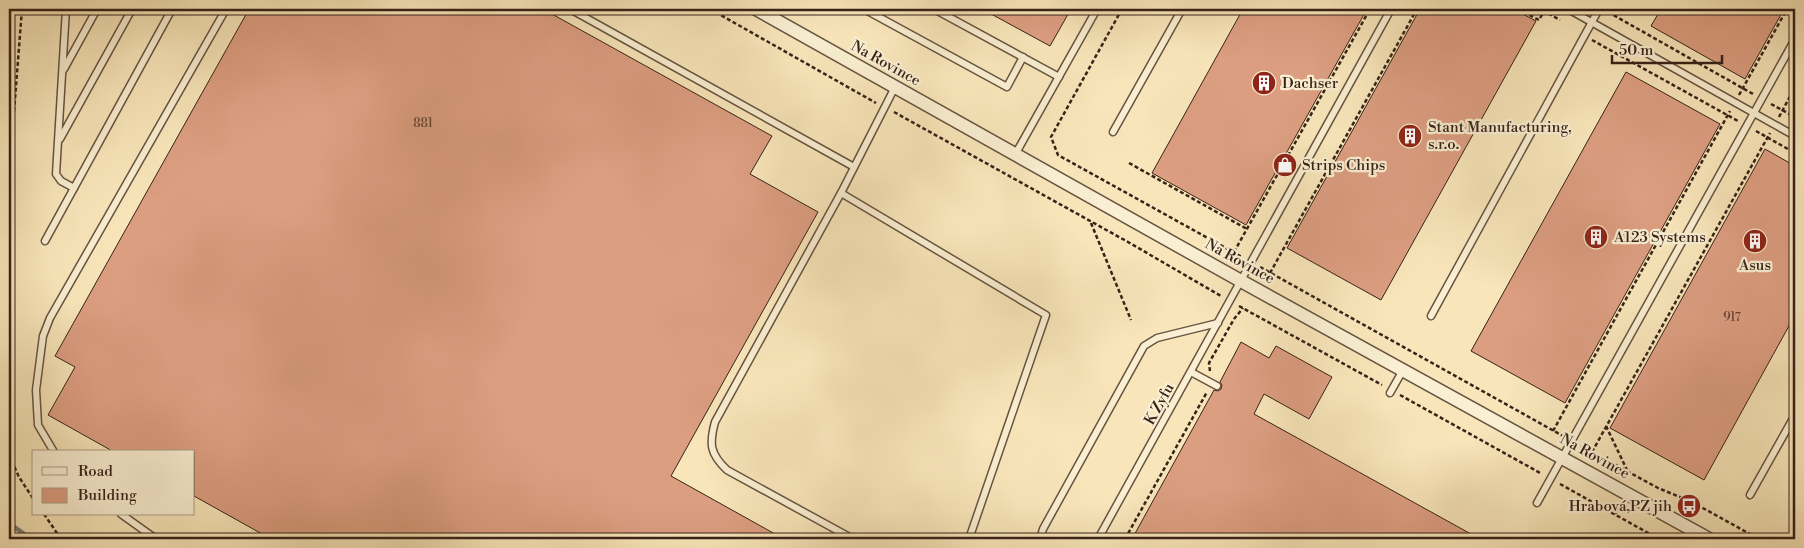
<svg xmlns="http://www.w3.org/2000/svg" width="1804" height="548" viewBox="0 0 1804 548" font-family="'Libre Bodoni',serif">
<rect width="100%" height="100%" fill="#f8e6ba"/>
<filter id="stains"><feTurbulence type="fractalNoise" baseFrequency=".004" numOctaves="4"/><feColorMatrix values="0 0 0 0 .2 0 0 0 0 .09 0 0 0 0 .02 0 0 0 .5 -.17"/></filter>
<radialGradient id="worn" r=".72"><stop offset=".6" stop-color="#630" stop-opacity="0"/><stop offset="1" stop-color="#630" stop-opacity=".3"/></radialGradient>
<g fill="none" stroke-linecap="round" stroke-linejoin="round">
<path stroke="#777f79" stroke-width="4.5" d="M9,523l22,16"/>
</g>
<g fill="#dc9e81" stroke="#372218">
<path d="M249,9h294l229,127 -22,38 68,38 -147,264 113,63h-513l-77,-43v-44h-80l-66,-37 27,-48 -20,-11z"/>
<path d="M982,9h89l-21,37z"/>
<path d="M1243,9h124l-121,216 -94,-52z"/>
<path d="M1420,9h93l23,12 -155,279 -94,-52z"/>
<path d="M1661,9h123l-39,70 -94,-53z"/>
<path d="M1626,72l94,52 -155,279 -94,-52z"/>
<path d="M1765,149l30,17v149l-91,165 -94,-52z"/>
<path d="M1241,342l28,16 7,-12 56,31 -23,42 -45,-25 -10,20 226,125h-348l82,-149 4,1 3,-2 1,-4 -2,-3z"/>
</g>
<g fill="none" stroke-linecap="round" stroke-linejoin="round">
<g stroke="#675340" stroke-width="9">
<g id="service">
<path d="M66,9l-10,165 5,7 13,7"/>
<path d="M570,9l284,158"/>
<path d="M864,9l143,78 16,-30"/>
<path d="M934,9l125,68"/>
<path d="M1568,9l227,127"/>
<path d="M64,69l33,-60"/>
<path d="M1113,132l69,-123"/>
<path d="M60,139l72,-130"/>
<path d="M1016,153l81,-144"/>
<path d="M841,193l205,122 -77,224"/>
<path d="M45,241l127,-232"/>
<path d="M1431,316l168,-307"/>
<path d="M1191,372l26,14"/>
<path d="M1390,393l13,-23"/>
<path d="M54,452l-16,-27 -2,-35 7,-54 7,-18 176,-309"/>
<path d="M1750,495l45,-80"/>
<path d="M1537,503l258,-464"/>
<path d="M121,514l35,25"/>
<path d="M853,539l-126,-69c-17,-16 -18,-26 -12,-48l126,-229 54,-106"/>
<path d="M1040,539l3,-10 101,-183 13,-8 61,-15"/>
<path d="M1098,539l293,-530"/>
</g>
</g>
<g stroke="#675340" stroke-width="15">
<path id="minor" d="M756,9l485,272 468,258"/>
</g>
<g stroke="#372218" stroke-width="2.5" stroke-dasharray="4 2.5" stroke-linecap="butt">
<path d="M710,9l166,94"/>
<path d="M1122,9l-71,128 7,18 184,102"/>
<path d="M1518,9l21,11 5,-9 16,9"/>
<path d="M1608,12l145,82"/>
<path d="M1592,40l146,81"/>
<path d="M1739,95l48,-86"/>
<path d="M1771,104l24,13"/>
<path d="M894,112l234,130 93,54"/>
<path d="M1779,117l16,-30"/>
<path d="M1756,131l39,22"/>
<path d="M1129,163l118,66"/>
<path d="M9,176l13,-167"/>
<path d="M1091,223l40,97"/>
<path d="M1234,252l136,-243"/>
<path d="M1260,267l303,169"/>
<path d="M1270,273l147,-264"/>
<path d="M1239,306l143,79"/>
<path d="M1210,371l-1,-8 25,-44 9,-11"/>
<path d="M1400,395l142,79"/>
<path d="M1606,426l21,44"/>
<path d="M1553,431l177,-320"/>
<path d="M1581,446l77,42 34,14 67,37"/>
<path d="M1592,452l178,-319"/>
<path d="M9,455l10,22 15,23"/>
<path d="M1560,484l99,55"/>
<path d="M44,514l17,25"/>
<path d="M1615,514l5,-9"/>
<path d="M1125,539l82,-147"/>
</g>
<use href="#service" stroke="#faefd2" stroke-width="6"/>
<use href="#minor" stroke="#faefd2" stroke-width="12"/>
</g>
<defs>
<g id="building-disc" transform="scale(1.25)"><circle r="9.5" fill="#8f2418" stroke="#faefd2"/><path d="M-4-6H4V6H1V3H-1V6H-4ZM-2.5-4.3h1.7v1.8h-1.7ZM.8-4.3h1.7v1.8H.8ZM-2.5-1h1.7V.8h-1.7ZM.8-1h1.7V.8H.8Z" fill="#fff"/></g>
<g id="shop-disc" transform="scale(1.25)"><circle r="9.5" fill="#8f2418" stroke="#faefd2"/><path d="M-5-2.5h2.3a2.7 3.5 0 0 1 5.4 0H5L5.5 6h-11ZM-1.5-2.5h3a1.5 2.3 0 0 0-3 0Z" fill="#fff"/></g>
<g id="bus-disc" transform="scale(1.25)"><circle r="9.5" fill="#8f2418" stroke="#faefd2"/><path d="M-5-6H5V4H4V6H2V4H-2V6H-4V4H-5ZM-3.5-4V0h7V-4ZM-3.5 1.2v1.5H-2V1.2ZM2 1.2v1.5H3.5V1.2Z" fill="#fff"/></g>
</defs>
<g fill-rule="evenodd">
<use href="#building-disc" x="1264" y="83"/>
<use href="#building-disc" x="1410" y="136"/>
<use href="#shop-disc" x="1285" y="165"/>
<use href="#building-disc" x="1596" y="237"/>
<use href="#building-disc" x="1755" y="241"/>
<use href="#bus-disc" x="1689" y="506"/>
</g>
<g text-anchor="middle" stroke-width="4.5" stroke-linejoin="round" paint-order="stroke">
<g font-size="12" fill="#604132">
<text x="423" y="127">881</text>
<text x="1732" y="321">917</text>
</g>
<g font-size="15" fill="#372218" stroke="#faefd2">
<text transform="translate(886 63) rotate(29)" y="5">Na Rovince</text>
<text transform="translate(1240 261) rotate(29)" y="5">Na Rovince</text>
<text transform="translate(1159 404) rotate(-61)" y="5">K Zyfu</text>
<text transform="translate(1595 456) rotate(29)" y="5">Na Rovince</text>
</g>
<g font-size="15" fill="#372218" stroke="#faefd2" text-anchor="start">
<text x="1282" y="88">Dachser</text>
<text x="1428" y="132">Stant Manufacturing,<tspan x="1428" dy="17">s.r.o.</tspan></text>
<text x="1302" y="170">Strips Chips</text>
<text x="1614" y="242">A123 Systems</text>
<text x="1755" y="270" text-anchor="middle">Asus</text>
<text x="1672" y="511" text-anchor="end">Hrabová,PZ jih</text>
</g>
</g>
<rect width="1804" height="548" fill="none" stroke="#f8e6ba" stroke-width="30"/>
<rect x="10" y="10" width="1784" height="528" fill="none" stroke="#372218" stroke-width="2.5"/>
<rect x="15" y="15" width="1774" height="518" fill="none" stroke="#372218"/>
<rect x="32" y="450" width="162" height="65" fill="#faefd2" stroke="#ac9d88"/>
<rect x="42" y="467" width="25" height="8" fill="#faefd2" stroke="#ac9d88"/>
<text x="78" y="476" font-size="15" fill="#372218">Road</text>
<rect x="42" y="488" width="25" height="15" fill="#dc9e81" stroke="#ac9d88"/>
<text x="78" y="500" font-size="15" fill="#372218">Building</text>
<path d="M1612 55v8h110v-8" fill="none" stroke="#372218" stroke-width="2.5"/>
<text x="1619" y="55" font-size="15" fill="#372218" stroke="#faefd2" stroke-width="4" paint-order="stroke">50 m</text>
<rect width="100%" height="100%" filter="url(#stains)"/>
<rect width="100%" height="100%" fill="url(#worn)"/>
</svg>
